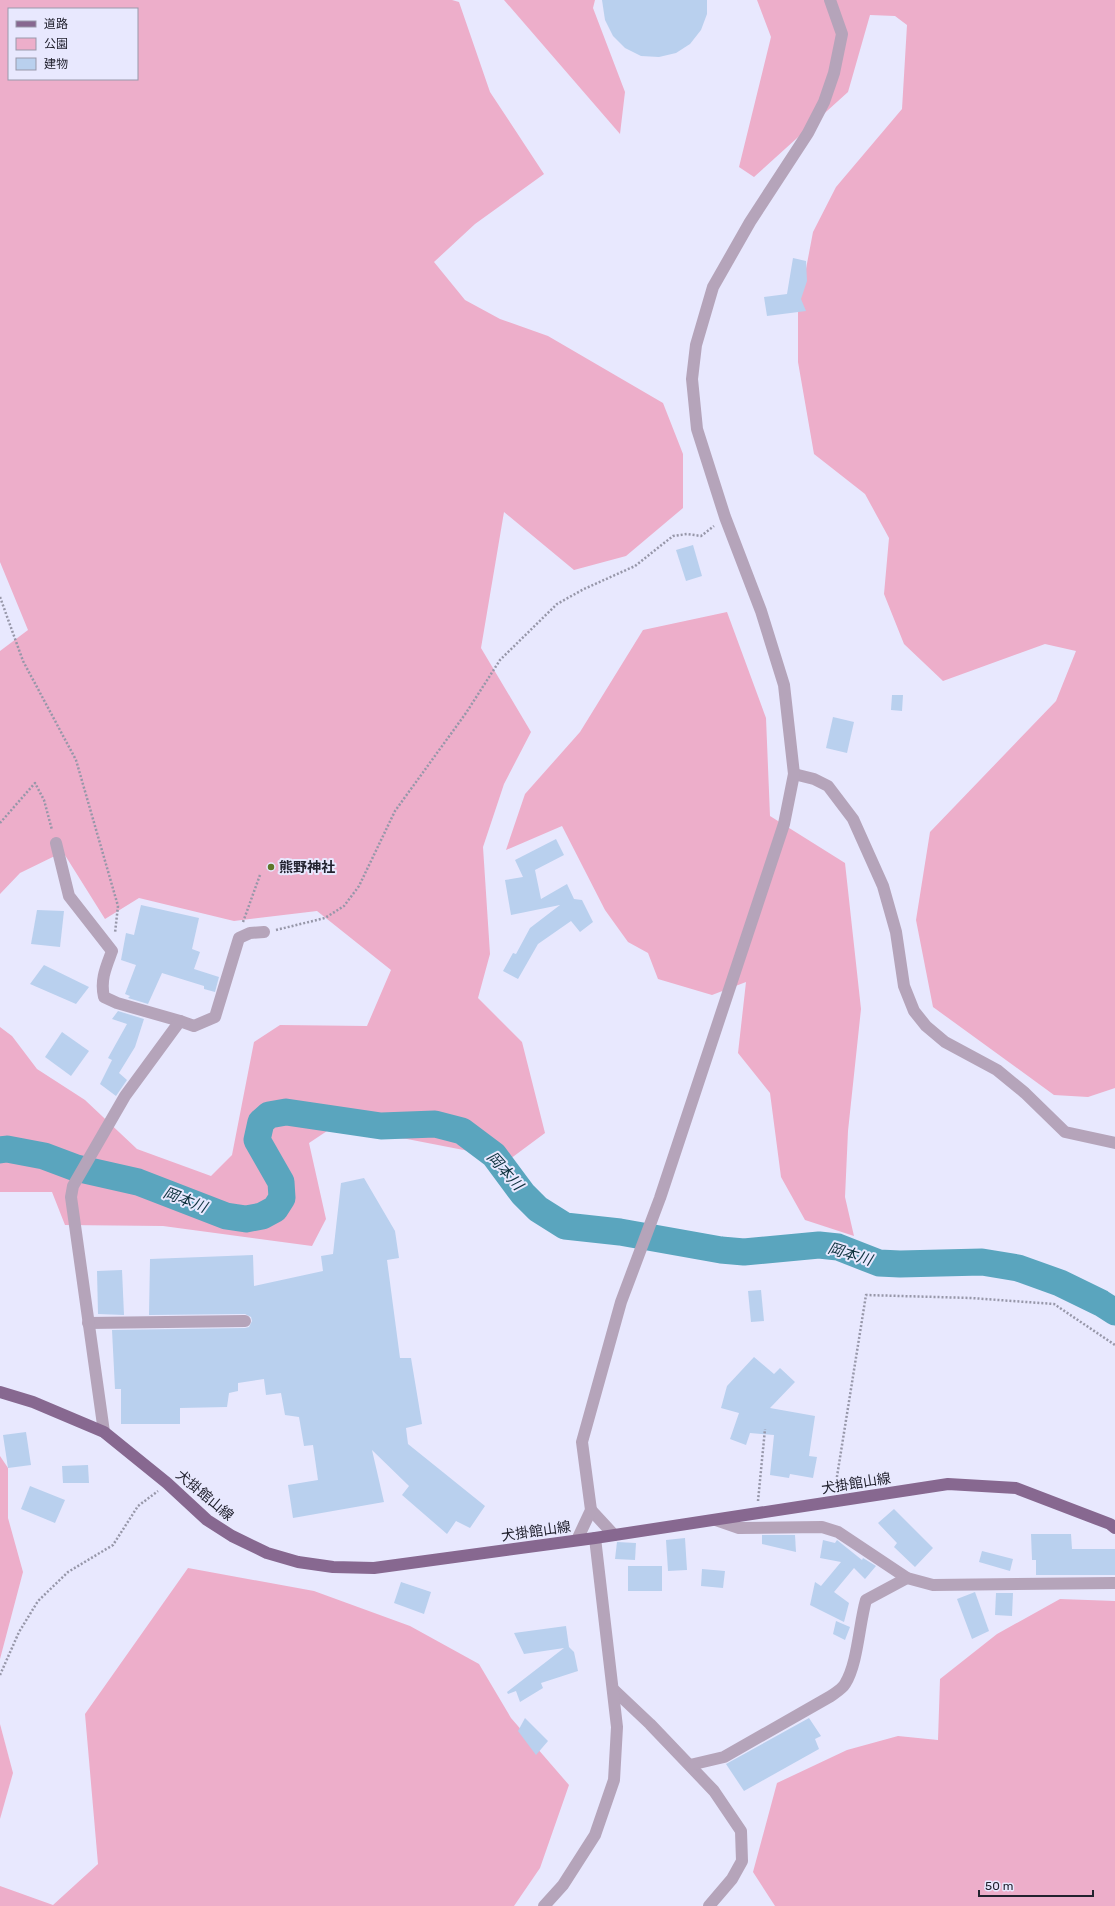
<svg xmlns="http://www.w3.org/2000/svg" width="1115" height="1906" viewBox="0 0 1115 1906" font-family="Rubik,'Noto Sans JP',sans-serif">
<rect width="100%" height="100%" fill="#e8e8fe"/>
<g fill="#edaeca" fill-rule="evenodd">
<path d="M0,0h452l7,2 31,90 54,82 -69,50 -41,38 31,38 35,19 48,17 115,67 20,51v54l-57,48 -52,14 -70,-58 -23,136 50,84 -27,52 -21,63 7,107 -12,44 44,44 23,91 -35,26 -103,-20 -80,-8 -18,12 17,76 -14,27 -149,-20 -98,-1 -13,-33h-52v-165l12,9 25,33 48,31 52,49 74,27 21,-21 22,-113 26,-17 87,1 24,-56 -74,-59 -83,10 -95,-23 -34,21 -42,-67 -43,21 -20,21v-243l28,-21 -28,-68zM9,9h128v70h-128z"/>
<path d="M504,0h91l-2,8 32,84 -5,42z"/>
<path d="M757,0h358v1088l-27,9 -34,-2 -121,-88 -17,-87 14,-88 126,-131 20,-50 -31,-7 -102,37 -39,-37 -20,-50 5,-56 -24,-44 -51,-40 -16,-92v-51l15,-79 23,-45 66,-78 5,-84 -12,-9 -25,-1 -22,77 -94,85 -15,-10 32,-130z"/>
<path d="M727,612l39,106 4,98 75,47 16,146 -13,122 -3,66 9,39 -49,-16 -24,-43 -11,-84 -32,-40 8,-71 -34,13 -54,-16 -10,-26 -20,-11 -23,-32 -43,-84 -56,24 19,-56 55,-62 63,-102z"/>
<path d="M0,1456l8,12v50l15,54 -23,87z"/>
<path d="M188,1568l126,23 96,35 69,38 32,54 58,67 -29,83 -26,38h-514v-20l53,19 45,-41 -13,-150z"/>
<path d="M1060,1599l55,2v305h-340l-22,-34 24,-89 70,-33 51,-14 40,4 2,-61 57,-45z"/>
<path d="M0,1724l13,49 -13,46z"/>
</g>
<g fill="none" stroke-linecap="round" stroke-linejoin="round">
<path stroke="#5aa5be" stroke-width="27" d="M0,1150l7,-1 37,7 32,12 62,14 88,34 20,3 16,-3 13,-7 7,-11 -1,-16 -24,-42 4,-18 8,-7 17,-3 95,14 54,-2 27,7 32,24 29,39 15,15 27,17 55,6 101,18 23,2 75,-7 19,2 41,16 21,1 82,-2 36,6 42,15 41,20 14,9"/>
</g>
<g fill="#b9d0ee">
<path d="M602,0h105v14l-6,16 -11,14 -14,9 -17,4 -18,-1 -16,-8 -12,-12 -8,-16z"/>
<path d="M793,258l13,3 1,20 -6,18 5,12 -39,5 -3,-19 23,-3z"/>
<path d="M693,545l9,31 -16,5 -10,-31z"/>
<path d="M892,695h11l-1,16 -11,-1z"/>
<path d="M833,717l21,5 -7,31 -21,-5z"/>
<path d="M556,839l8,16 -29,15 6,29 26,-15 7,15 8,1 11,22 -13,10 -9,-11 -33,23 -20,35 -15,-8 10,-18 3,1 14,-26 30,-23 -49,10 -6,-35 18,-3 -8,-17z"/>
<path d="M141,905l58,13 -7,31 8,3 -6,17 25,8 -4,15 -11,-3v-3l-42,-13 -14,31 -20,-6 2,-2 -5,-2 11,-29 -15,-5 5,-27 8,2z"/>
<path d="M37,910l27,1 -4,36 -29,-3z"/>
<path d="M44,965l45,22 -13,17 -46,-20z"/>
<path d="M118,1011l26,8 -9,28 -16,26 8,7 -11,16 -16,-12 12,-24 -4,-2 19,-34 -15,-5z"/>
<path d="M62,1032l27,19 -18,25 -26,-19z"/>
<path d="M364,1178l31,53 4,27 -12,2 13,98h11l11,66 -16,4 2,16 77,62 -15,22 -14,-7 -9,13 -45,-39 7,-9 -37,-36 12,52 -91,16 -5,-33 30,-5 -5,-35 -9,1 -5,-29 -14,-2 -4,-22 -15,2 -2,-16 -26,4v8l-9,2 -2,14 -47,1v16h-59v-35h-6l-3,-59 133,-2 4,-1 3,-6 -1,-4 -6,-3 -96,1 1,-56 103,-4 1,31 69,-15 -2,-15 12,-2 8,-71z"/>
<path d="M122,1270l2,45 -26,-1 -1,-43z"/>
<path d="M761,1290l3,31 -13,1 -3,-31z"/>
<path d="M754,1357l20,17 6,-6 15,14 -25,26 45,8 -6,40 8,1 -4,21 -23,-4 -1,4 -19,-3 4,-40 -24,-2 -4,12 -16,-6 9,-26 -18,-5 6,-22z"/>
<path d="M26,1432l5,33 -23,3 -5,-33z"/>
<path d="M88,1465l1,18h-26l-1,-17z"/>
<path d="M30,1486l35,14 -10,23 -34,-14z"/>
<path d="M894,1509l39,39 -18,19 -21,-20 3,-4 -19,-20z"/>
<path d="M1031,1534h40l1,15h43v26h-79v-15h-4z"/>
<path d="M762,1535h33l1,17 -34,-8z"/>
<path d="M685,1538l2,32 -19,1 -2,-31z"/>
<path d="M823,1540l12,3 2,-3 25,20 1,-2 13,8 -11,13 -11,-11 -20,24 15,11 -5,19 -34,-17 5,-23 6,4 20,-24 -21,-4z"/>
<path d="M617,1542l19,1 -1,17 -20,-1z"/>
<path d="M982,1551l31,8 -3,12 -31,-9z"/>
<rect x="628" y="1566" width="34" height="25"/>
<path d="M702,1569l23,2 -2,17 -22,-2z"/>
<path d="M401,1582l30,10 -7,22 -30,-11z"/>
<path d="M975,1592l14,39 -17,8 -15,-40z"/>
<path d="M996,1593h17l-1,23 -17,-1z"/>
<path d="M836,1621l14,6 -5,13 -12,-6z"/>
<path d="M566,1626l3,21 5,5 4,19 -37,12 2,5 -23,14 -4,-11 -8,3 -1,-2 57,-44 -40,6 -10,-21z"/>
<path d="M525,1718l23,23 -12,14 -18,-24z"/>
<path d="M809,1718l12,18 -6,3 4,10 -75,42 -18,-27z"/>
</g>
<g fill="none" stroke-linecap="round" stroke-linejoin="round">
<g stroke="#9797a9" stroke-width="2.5" stroke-dasharray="2 2" stroke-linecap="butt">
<path d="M0,597l23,64 53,99 42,146 -3,27"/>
<path d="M0,823l35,-40 9,17 8,30"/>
<path d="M243,922l17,-47"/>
<path d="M276,930l49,-12 19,-12 15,-20 36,-75 71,-98 34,-53 57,-56 27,-15 51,-23 38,-30 14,-2 14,2 13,-10"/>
<path d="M835,1489l31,-194 105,3 83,6 61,41"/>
<path d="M758,1501l7,-72"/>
<path d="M0,1675l19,-43 19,-31 30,-29 45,-27 25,-39 20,-15"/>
</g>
<g stroke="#b5a4ba" stroke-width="12">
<path d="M794,774l20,5 14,7 25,33 30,67 13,46 8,54 10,25 12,15 19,16 52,28 28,23 40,39 50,11"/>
<path d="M56,843l13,53 43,55c-6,16 -12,29 -8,46l13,6 63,18"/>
<path d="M88,1323l157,-2"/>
<path d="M104,1432l-33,-235 2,-11 52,-90 55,-75 14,5 21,-9 24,-79 11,-5 14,-1"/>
<path d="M591,1510l23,25"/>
<path d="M716,1520l23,8 83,-1 16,5 69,46 26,7 182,-2"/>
<path d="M577,1540l14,-30 -9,-68 39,-140 39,-104 124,-374 10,-50 -10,-89 -23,-74 -36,-94 -28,-88 -5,-50 4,-34 17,-58 37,-65 58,-89 16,-31 10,-29 8,-39 -12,-34"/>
<path d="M614,1690l36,34 64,67 27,40 1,30 -10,18 -23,27"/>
<path d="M690,1765l34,-8 107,-61c4,-3 11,-7 14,-12 13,-21 14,-60 21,-84l41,-22"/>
<path d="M544,1906l19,-21 32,-50 19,-55 3,-53 -22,-189"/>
</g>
<path stroke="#876890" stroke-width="12" d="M0,1392l33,10 71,30 63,51 40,37 25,16 35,17 31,9 35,5 41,1 221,-30 353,-54 68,4 94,36 5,4"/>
</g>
<circle fill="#5e772a" stroke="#e8e8fe" stroke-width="1.5" cx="271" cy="867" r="4"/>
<g text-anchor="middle" stroke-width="4" stroke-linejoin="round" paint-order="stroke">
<g font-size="14" font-weight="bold" fill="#22222f" stroke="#e8e8fe" text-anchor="start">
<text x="279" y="872">熊野神社</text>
</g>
<g font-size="14" fill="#22222f" stroke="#e8e8fe">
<text transform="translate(856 1483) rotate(-9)" y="5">犬掛館山線</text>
<text transform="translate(205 1495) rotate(40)" y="5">犬掛館山線</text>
<text transform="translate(536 1531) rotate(-8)" y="5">犬掛館山線</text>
</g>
<g font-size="15" font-style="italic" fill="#0d313d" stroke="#e8e8fe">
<text transform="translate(505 1171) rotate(48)" y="5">岡本川</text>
<text transform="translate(185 1200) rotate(21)" y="5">岡本川</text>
<text transform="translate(850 1254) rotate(17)" y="5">岡本川</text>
</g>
</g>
<rect x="8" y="8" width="130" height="72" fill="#e8e8fe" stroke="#9999ab"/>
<rect x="16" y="21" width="20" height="6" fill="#876890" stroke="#9999ab"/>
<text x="44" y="28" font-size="12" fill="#22222f">道路</text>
<rect x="16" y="38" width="20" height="12" fill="#edaeca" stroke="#9999ab"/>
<text x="44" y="48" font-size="12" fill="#22222f">公園</text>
<rect x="16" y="58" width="20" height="12" fill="#b9d0ee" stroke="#9999ab"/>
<text x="44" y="68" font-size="12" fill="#22222f">建物</text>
<path d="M979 1890v6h114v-6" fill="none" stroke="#22222f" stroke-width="2"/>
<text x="985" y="1890" font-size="12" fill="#22222f" stroke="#e8e8fe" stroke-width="3" paint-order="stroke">50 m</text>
</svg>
